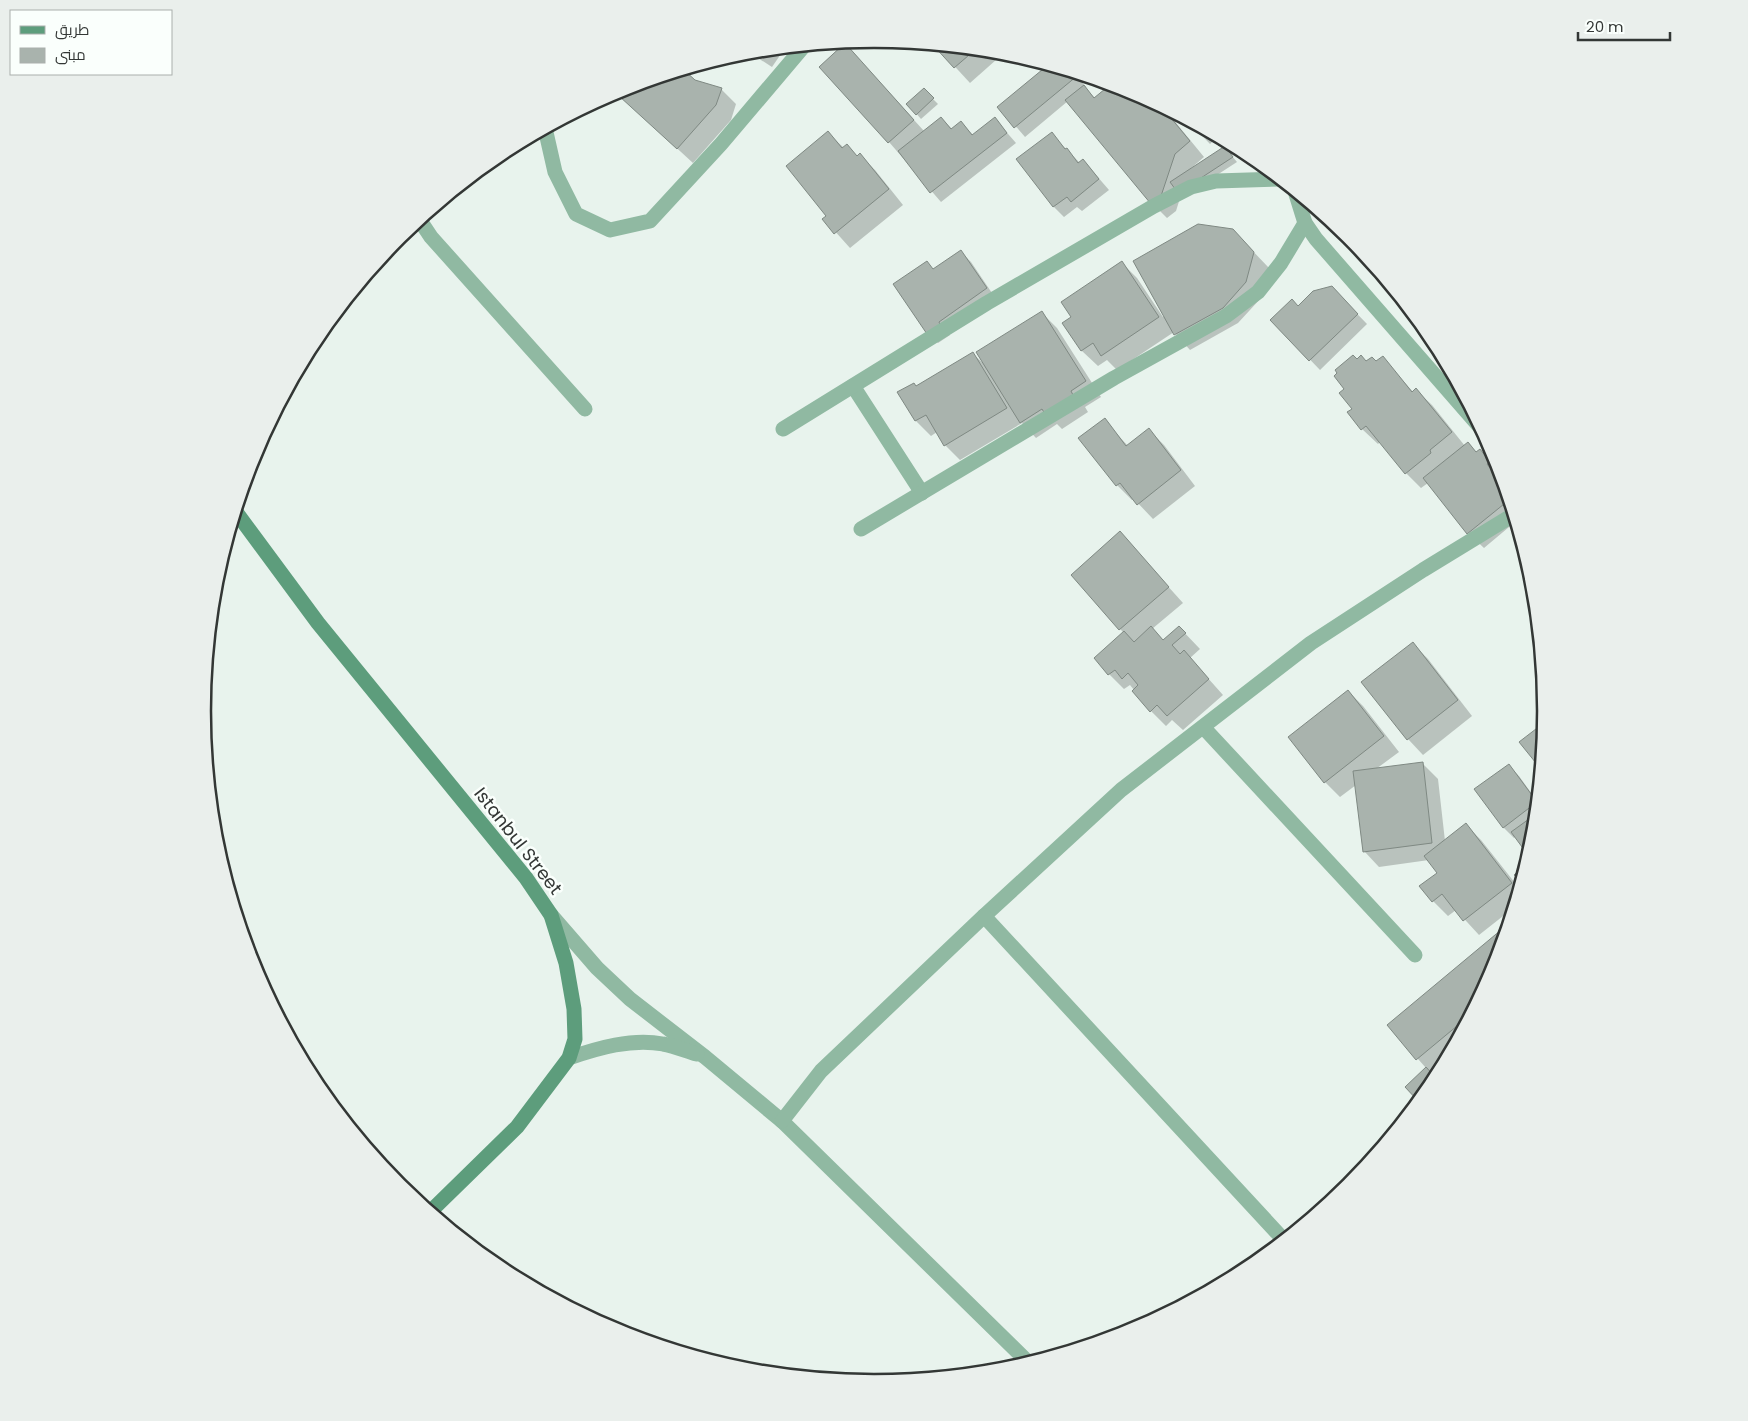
<svg xmlns="http://www.w3.org/2000/svg" width="1748" height="1421" viewBox="0 0 1748 1421" font-family="Poppins,Cairo,sans-serif">
<rect width="100%" height="100%" fill="#e8f3ed"/>
<g fill="#0003">
<path d="M935,45l70,7 -35,31z"/>
<path d="M785,48l-13,19 -25,-16z"/>
<path d="M855,55l69,76 17,-13 11,11 9,-7 13,14 21,-17 21,24 -75,59 -52,-60z"/>
<path d="M1050,65l24,8 12,14 -1,1 10,10 17,-14 19,6 32,17 41,50 -15,13 1,1 34,-22 -9,-10 -5,5 -23,-24 45,24 -6,5 11,13 -54,35 -2,-2 -5,16 -9,7 -15,-15 -84,-102 -43,36 -26,-30z"/>
<path d="M682,70l12,11 27,8 15,15 -5,16 -38,43 -73,-67 10,-10z"/>
<path d="M924,90l14,14 -17,15 -13,-15z"/>
<path d="M828,133l16,15 3,-2 11,11 2,-2 15,15 28,35 -53,43 -26,-29 4,-3z"/>
<path d="M1051,134l29,29 3,-3 26,30 -27,21 -5,-4 -13,10 -10,-10 -36,-48z"/>
<path d="M1248,246l21,22 -8,30 -23,25 -48,27 -16,-18 -57,38 -10,-10 -9,6 -16,-15 -18,-27 9,-7 49,-54 15,15 26,39z"/>
<path d="M961,252l10,10 25,37 -48,33 2,3 -12,8 -10,-10 -1,-70 7,7z"/>
<path d="M1371,262l57,69 -48,-51 -12,-16z"/>
<path d="M1331,287l36,37 -47,46 -48,-50 26,-13z"/>
<path d="M1042,313l15,15 44,69 -16,10 3,5 -26,17 -5,-5 -21,14 -14,-15 -62,37 -15,-15 -8,-13 -6,4 -15,-15 -17,-28 17,-6 57,-33 10,9z"/>
<path d="M1383,358l30,34 3,-2 16,15 33,41 3,-3 9,10 3,-2 21,22 1,6 -1,1 3,4 11,38 -31,26 -16,-15 -40,-50 -7,5 -15,-15 -26,-31 -2,2 -16,-15 -17,-40 12,-29 19,3z"/>
<path d="M1104,420l24,26 21,-16 15,15 31,41 -42,33 -19,-20 -2,1 -15,-15 -37,-47z"/>
<path d="M1120,533l63,70 -31,26 12,12 15,-14 21,22 -10,9 33,37 -40,35 -11,-10 -6,6 -15,-15 -21,-26 -6,4 -15,-15 15,-41 -4,-4z"/>
<path d="M1413,644l15,15 44,57 -49,39 -15,-16 -45,-57z"/>
<path d="M1348,691l15,15 36,46 -23,17 46,-6 16,16 7,62 21,-16 15,15 38,48 -7,21 -33,26 -23,-25 -8,6 -15,-15 6,-28 -10,-13 -50,7 -15,-16 -8,-66 -16,12 -15,-15z"/>
<path d="M1509,766l10,10 18,25 -4,41 -4,12 -13,-18 -2,2 -10,-10 -28,-38z"/>
<path d="M1507,927l-12,41 -54,100 -1,-1 -9,7 4,4 -3,6 -13,16 -12,-13 19,-19 -38,-43z"/>
</g>
<g fill="#a9b3ad" stroke="#7f8983">
<path d="M845,43l69,77 -26,23 -69,-76z"/>
<path d="M933,45l43,4 -22,19z"/>
<path d="M1048,65l26,7 3,4 -63,52 -17,-21z"/>
<path d="M684,70l11,10 27,8 -6,17 -39,44 -58,-53 8,-9z"/>
<path d="M1111,84l20,6 30,16 29,35 -15,13 -14,42 -10,8 -86,-104 19,-15 10,13z"/>
<path d="M924,88l10,10 -18,17 -10,-11z"/>
<path d="M941,117l10,12 10,-8 11,14 23,-18 12,16 -77,60 -32,-42z"/>
<path d="M1206,130l20,11 -7,5z"/>
<path d="M828,131l14,17 5,-4 10,12 3,-3 29,36 -55,45 -12,-15 4,-3 -40,-50z"/>
<path d="M1052,132l13,17 2,-1 11,15 5,-4 16,20 -28,23 -4,-5 -14,10 -37,-48z"/>
<path d="M1225,146l8,11 -55,36 -8,-11z"/>
<path d="M1198,224l35,5 21,23 -8,30 -23,26 -49,27 -41,-74z"/>
<path d="M961,250l26,38 -48,34 1,3 -13,9 -34,-50 34,-23 6,8z"/>
<path d="M1122,261l37,56 -58,39 -8,-13 -12,8 -19,-28 9,-6 -10,-15z"/>
<path d="M1370,261l13,16 -4,3 -13,-16z"/>
<path d="M1386,280l34,42 -2,1 -34,-41z"/>
<path d="M1332,286l26,28 -49,47 -39,-41 22,-21 6,7 15,-15z"/>
<path d="M1042,311l44,70 -15,10 3,6 -29,17 -3,-5 -22,14 -44,-71z"/>
<path d="M973,352l34,56 -63,38 -18,-31 -11,6 -18,-29 17,-9 2,3z"/>
<path d="M1353,355l4,4 4,-4 5,6 6,-4 4,4 7,-5 29,36 4,-4 36,44 -22,18 1,3 -26,21 -39,-48 -5,4 -14,-18 5,-3 -13,-16 5,-4 -10,-13 3,-3 -2,-3z"/>
<path d="M1105,418l21,28 23,-18 32,42 -44,35 -17,-22 -4,3 -38,-48z"/>
<path d="M1468,442l8,10 4,-3 10,13 -3,2 18,23 4,13 -42,34 -44,-56z"/>
<path d="M1120,531l49,56 -50,43 -48,-55z"/>
<path d="M1151,626l12,14 16,-14 7,7 -14,12 8,9 4,-4 25,29 -42,37 -10,-11 -7,7 -18,-21 6,-6 -10,-12 -6,6 -7,-9 -7,5 -14,-17 30,-27 10,11z"/>
<path d="M1413,642l45,58 -51,40 -46,-58z"/>
<path d="M1348,690l36,46 -60,47 -36,-46z"/>
<path d="M1545,722l-5,46 -21,-26z"/>
<path d="M1423,762l9,81 -69,9 -10,-81z"/>
<path d="M1509,764l28,38 -34,26 -29,-39z"/>
<path d="M1536,814l-3,28 -1,4 -7,5 -14,-19z"/>
<path d="M1466,823l46,60 -49,38 -21,-27 -10,8 -13,-16 18,-13 -13,-17z"/>
<path d="M1526,863l-5,18 -7,-6z"/>
<path d="M1507,925l-12,43 -26,48 -53,44 -29,-35z"/>
<path d="M1426,1067l10,11 -18,23 -13,-14z"/>
</g>
<g fill="none" stroke-linecap="round" stroke-linejoin="round">
<g stroke="#90b9a2" stroke-width="15">
<path d="M545,128l10,44 21,42 34,16 40,-9 71,-77 83,-98"/>
<path d="M1295,191l10,32 11,16 164,188"/>
<path d="M419,219l12,18 154,172"/>
<path d="M853,386l69,107"/>
<path d="M783,429l204,-126 167,-97 37,-19 25,-6 64,-2"/>
<path d="M861,529l253,-151 112,-62 32,-24 23,-29 24,-40"/>
<path d="M1204,728l211,227"/>
<path d="M551,915l46,53 33,31 75,58 77,64 246,241"/>
<path d="M984,916l137,-126 190,-147 112,-73 90,-55"/>
<path d="M569,1058c29,-10 63,-20 94,-14 12,2 23,7 34,10"/>
<path d="M782,1121l39,-50 163,-155 299,323"/>
</g>
<path stroke="#5d9d7c" stroke-width="15" d="M236,512l82,111 208,255 25,37 15,48 8,46 1,30 -6,19 -52,69 -86,84"/>
</g>
<g text-anchor="middle" stroke-width="5" stroke-linejoin="round" paint-order="stroke">
<g font-size="18" fill="#333735" stroke="#fafffc">
<text transform="translate(518 841) rotate(52)" y="6">Istanbul Street</text>
</g>
</g>
<path d="M0 0H1748V1421H0ZM211 711a663 663 0 1 1 1326 0a663 663 0 1 1-1326 0Z" fill="#eaefec" fill-rule="evenodd"/>
<path fill="none" stroke="#333735" stroke-width="2.5" d="M211 711a663 663 0 1 1 1326 0a663 663 0 1 1-1326 0Z"/>
<rect x="10" y="10" width="162" height="65" fill="#fafffc" stroke="#aaafac"/>
<rect x="20" y="26" width="25" height="8" fill="#5d9d7c" stroke="#aaafac"/>
<text x="55" y="35" font-size="15" fill="#333735">طريق</text>
<rect x="20" y="48" width="25" height="15" fill="#a9b3ad" stroke="#aaafac"/>
<text x="55" y="60" font-size="15" fill="#333735">مبنى</text>
<path d="M1578 32v8h92v-8" fill="none" stroke="#333735" stroke-width="2.5"/>
<text x="1586" y="32" font-size="15" fill="#333735" stroke="#fafffc" stroke-width="4" paint-order="stroke">20 m</text>
</svg>
